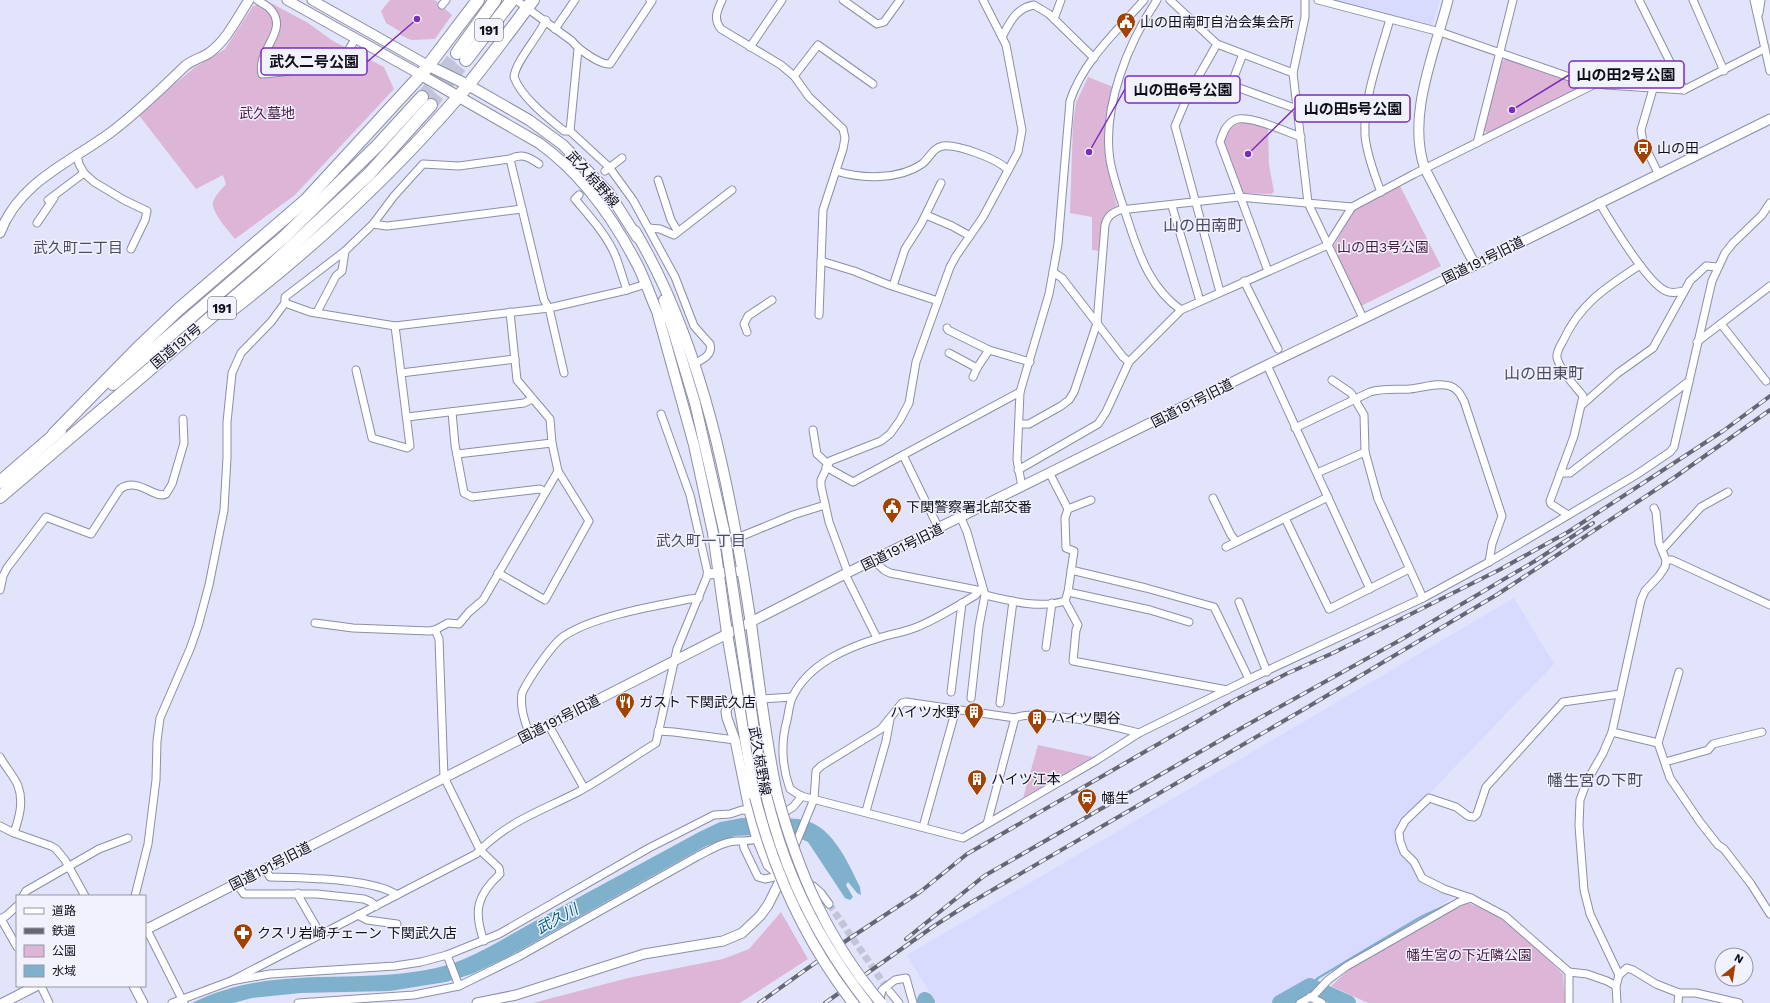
<svg xmlns="http://www.w3.org/2000/svg" width="1770" height="1003" viewBox="0 0 1770 1003" font-family="'Work Sans','Noto Sans JP',sans-serif">
<rect width="100%" height="100%" fill="#e2e4fb"/>
<g fill="#d8dbff">
<path d="M1330,0h110l-6,21 -3,4z"/>
<path d="M1514,598l40,66 -127,132 -28,31 11,34 11,19 14,9 21,7 -185,107h-335l-29,-48z"/>
</g>
<g fill="#ddb6d7">
<path d="M390,0h45l17,15 -17,24 -24,1 -11,-5 1,-3 -15,-9 -5,-12z"/>
<path d="M271,3l37,20 25,18 51,26 10,22 -99,106 -60,44c-6,-8 -24,-27 -22,-37 2,-7 9,-13 13,-18l-3,-9 -27,14 -58,-75 56,-46 31,-19 28,-43z"/>
<path d="M1506,59l70,25 1,5 -89,44 -4,-2 17,-70z"/>
<path d="M1088,77l25,10c-4,17 -9,35 -8,52 0,23 6,45 12,67l-3,4 -7,4 -7,37 -8,-1v-33l-22,-4 3,-90 3,-20z"/>
<path d="M1244,122l24,7 1,36 5,27 -3,2 -29,-1c-5,-13 -23,-49 -17,-60 4,-6 13,-9 19,-11z"/>
<path d="M1400,186l41,80 -80,40 -28,-59 23,-39z"/>
<path d="M1038,745l55,12 -70,41z"/>
<path d="M1468,903c39,12 66,44 95,71l2,29h-197l-37,-17 24,-22 96,-54z"/>
<path d="M781,912l27,47 -68,44h-207l95,-25 95,-19 26,-10z"/>
</g>
<path fill="#80b1cc" d="M742,818c18,0 37,-1 56,1 33,3 49,42 62,68l1,8 -4,-2 -9,-11 -2,3 7,12 -3,3 -5,-2 -37,-56 -11,-5 -21,-3 -41,2 -29,10 -198,111 -36,17 -26,8 -56,9 -89,2 -49,5 -19,5h-41c81,-40 161,-17 244,-35 36,-8 69,-31 101,-48 54,-29 108,-59 162,-88l21,-10z"/>
<g fill="none" stroke-linecap="round" stroke-linejoin="round">
<path stroke="#80b1cc" stroke-width="2.5" d="M1310,986l8,-8 101,-60 30,-14"/>
<g stroke="#80b1cc" stroke-width="16">
<path d="M925,1000l2,3"/>
<path d="M1280,1003l30,-17 38,17"/>
</g>
<g stroke="#c2c4d9" stroke-width="7" stroke-dasharray="7 3.5" stroke-linecap="butt">
<path d="M579,195l26,-24"/>
<path d="M829,904l60,87"/>
</g>
<g stroke="#c2c4d9" stroke-width="12" stroke-dasharray="12 6" stroke-linecap="butt">
<path d="M422,97l35,-44"/>
<path d="M431,105l35,-45"/>
</g>
<g stroke="#8c8ea8" stroke-width="9">
<g id="minor">
<path d="M257,0c4,3 12,6 15,11 16,21 -16,40 -10,63 16,-1 64,-7 78,-15 7,-4 11,-13 15,-20"/>
<path d="M516,0l56,41c6,8 28,24 38,23l42,-63 -2,-1"/>
<path d="M722,0c-5,11 -9,19 -1,29l60,36 13,11 15,21 34,32 2,9 -2,11 -20,61 -4,105"/>
<path d="M843,0l34,24 7,-2 16,-22"/>
<path d="M1157,0c-29,43 -55,107 -47,160 4,23 13,45 20,67 11,33 22,62 51,83"/>
<path d="M1170,0l47,44 76,29"/>
<path d="M1305,0v17l-12,56 15,130 55,115"/>
<path d="M1318,0l122,32 138,48 28,5 78,5 80,-41"/>
<path d="M1639,0l45,90"/>
<path d="M1693,0l31,71"/>
<path d="M1754,0l16,71"/>
<path d="M442,5l4,-5"/>
<path d="M1759,13l2,-13"/>
<path d="M1054,19l7,-19"/>
<path d="M546,20c-7,16 -31,42 -32,57 7,20 34,41 50,54h6"/>
<path d="M555,29l20,-29"/>
<path d="M1002,37c8,-15 14,-29 32,-32l15,9 45,44"/>
<path d="M1217,44l-28,49 -14,33 45,166"/>
<path d="M750,47l32,-47"/>
<path d="M578,49l-8,82 39,36 24,33 42,77 19,49 16,18c3,11 -7,15 -16,20"/>
<path d="M1243,54l-12,31 66,24"/>
<path d="M794,76l24,-31 55,39"/>
<path d="M1653,89l-12,41 2,12 15,31"/>
<path d="M1477,143l36,-143"/>
<path d="M77,154l2,10 5,9 10,9 30,18 23,11 -2,9 -14,29"/>
<path d="M510,159l34,141 5,8 15,65"/>
<path d="M605,171l17,-13"/>
<path d="M836,171c25,8 63,9 86,-7 8,-6 10,-16 21,-18 14,-2 55,13 65,24"/>
<path d="M658,180l13,40 6,10"/>
<path d="M1381,192c-7,-18 -14,-37 -16,-56 -2,-38 15,-81 25,-117"/>
<path d="M579,195l-4,4c15,18 32,36 41,58 4,11 7,22 11,33"/>
<path d="M48,200l36,-27"/>
<path d="M1599,202c11,19 49,82 67,89 6,3 12,1 18,0"/>
<path d="M1172,206l28,95"/>
<path d="M926,215l26,11 18,10"/>
<path d="M37,223l17,-25"/>
<path d="M373,224l21,-28 29,-32 36,2 51,-7c12,-6 19,-2 29,5"/>
<path d="M649,228l11,1 14,6 58,-45"/>
<path d="M821,261l33,10 35,14 49,16"/>
<path d="M1268,271l-48,-129c3,-9 6,-18 15,-22 13,-6 52,12 66,17"/>
<path d="M1053,272l9,6 61,79 6,5"/>
<path d="M1244,281l34,68"/>
<path d="M893,286l12,-37 16,-25 20,-41"/>
<path d="M285,303l25,9 85,14 154,-18 78,-18 19,-6"/>
<path d="M317,312l19,-36 6,-5 3,-20 28,-27 14,2 17,-2 118,-15"/>
<path d="M1721,324l45,57"/>
<path d="M947,328l1,2 41,20 41,12"/>
<path d="M747,332l-3,-8 4,-8 24,-16"/>
<path d="M1697,342l73,-56"/>
<path d="M949,353l28,15"/>
<path d="M1267,365l103,224"/>
<path d="M356,370l16,68 35,10 3,-2 -15,-120"/>
<path d="M401,373l114,-14"/>
<path d="M973,377l4,-9 12,-18"/>
<path d="M1332,380l19,13 13,22 1,37 13,47 45,99"/>
<path d="M1582,405l36,-32 35,-25 37,-67 16,-15 12,1"/>
<path d="M452,412l3,33 9,48 8,4 68,-8 5,3"/>
<path d="M407,417l117,-14 8,-4"/>
<path d="M1019,424h10l32,-18 8,-6 5,-8 23,-69 8,-98c2,-8 6,-12 15,-15l119,-13 113,10"/>
<path d="M1295,428l75,-36c14,-4 26,-2 40,-3 13,-1 27,-7 40,-3 8,3 10,8 14,15l38,115 -10,28 -3,18"/>
<path d="M813,430l4,24 10,9"/>
<path d="M457,454l95,-11"/>
<path d="M903,455l36,74"/>
<path d="M826,467l27,15 167,-90"/>
<path d="M1018,470l80,-46 8,-12 23,-50 52,-52 147,-65 24,-38 62,-33 181,-90"/>
<path d="M1317,473l48,-21"/>
<path d="M1560,473h10l119,-92"/>
<path d="M1022,487l-5,-27 3,-68 29,-98 4,-22 5,-28 12,-143c13,-40 47,-70 74,-101"/>
<path d="M1213,498l18,37 5,6"/>
<path d="M1068,509l23,-9"/>
<path d="M1568,515l-17,-11 -1,-3 24,-65 9,-40c-8,-10 -23,-26 -26,-38 -1,-6 3,-12 6,-17 17,-38 44,-54 77,-76"/>
<path d="M961,518l6,14 18,63c25,6 55,14 80,6l3,-9 6,-41 -8,-3 -1,-30 3,-9 -18,-35"/>
<path d="M1285,518l44,91 80,-40"/>
<path d="M742,536l51,-21 32,-10"/>
<path d="M1226,547l102,-50"/>
<path d="M1662,550l39,-43 27,-15"/>
<path d="M1666,560h6l98,45"/>
<path d="M874,561l10,9 6,3 92,18"/>
<path d="M1071,570l75,18 68,19 35,72"/>
<path d="M498,573l47,27 44,-79 -31,-50"/>
<path d="M848,573l-19,-51 -8,-36v-6l9,-19 51,-20 9,-7 10,-14 9,-17 7,-41 34,-95 6,-11 27,-39 35,-65 4,-22 -16,-85 -23,-45"/>
<path d="M845,574l32,64"/>
<path d="M0,590l3,-14 4,-8 39,-51 45,17 29,-45c18,-13 35,11 46,5l6,-10 12,-41 -1,-24"/>
<path d="M978,591l-2,4c-19,11 -39,24 -59,32 -12,5 -26,7 -38,11 -33,10 -70,26 -86,58 -4,7 -4,16 -6,24 -6,22 -5,47 3,69l11,7 162,42 134,-78 42,-27 110,-54 174,-81 66,-36 147,-87 34,-23 4,-5 38,-166 13,-28 8,-10 29,-28 8,-12"/>
<path d="M1068,592l82,18 39,12"/>
<path d="M1065,601l13,24 -2,5 -3,31 154,29"/>
<path d="M1239,602l28,70"/>
<path d="M315,623l38,5 76,3 6,-1 13,-7 11,1 10,-12 14,-12 75,-129 -6,-28 -2,-24 -33,-39 -7,-68"/>
<path d="M435,630l4,9 5,138 36,73 19,18 1,6c-23,21 -27,37 -16,67"/>
<path d="M1046,647l6,-44"/>
<path d="M951,692l11,-89"/>
<path d="M971,698l8,-72 6,-31"/>
<path d="M761,699l31,-2"/>
<path d="M1000,703l13,-102"/>
<path d="M548,724l36,64"/>
<path d="M658,731l16,1 61,8"/>
<path d="M1612,732l46,11 12,35 30,44 18,23 6,4 27,35 19,30"/>
<path d="M530,734c-6,-12 -10,-28 -8,-41 6,-13 30,-49 42,-57 30,-20 90,-30 126,-37l9,-1"/>
<path d="M1658,743l21,-71"/>
<path d="M0,757c4,8 16,22 18,29 6,16 1,32 -4,47"/>
<path d="M1665,762l43,-12 5,-6 49,-12"/>
<path d="M866,811l20,-70 4,-22"/>
<path d="M987,824l28,-106"/>
<path d="M0,826l14,7 37,13 5,3 9,11 20,36"/>
<path d="M923,827l33,-118"/>
<path d="M743,842l1,6 14,29 7,2 18,-4 30,11 8,7 8,11"/>
<path d="M787,865l27,-66 2,-28 5,-5 60,-37 21,-26 4,-1 109,16c24,-10 97,8 124,15"/>
<path d="M265,869l5,8c31,1 103,1 127,18"/>
<path d="M236,883l8,11h73l47,5 7,3 5,4"/>
<path d="M298,893l1,4 22,38"/>
<path d="M23,896l3,-5 73,-42 29,-11"/>
<path d="M135,896l13,-52 8,-64 1,-39 3,-23 30,-69 8,-23 11,-41 15,-75 3,-52v-36l5,-49 9,-20 30,-31 14,-19v-6l60,-46"/>
<path d="M358,915l9,5 30,4"/>
<path d="M0,919l6,-3 11,-10"/>
<path d="M1,919l16,28"/>
<path d="M145,926l39,77"/>
<path d="M447,955l12,31"/>
<path d="M1619,975l8,-7 6,2 23,14 23,9h17l43,10"/>
<path d="M231,981l245,-127c32,-33 63,-42 102,-62 26,-14 52,-33 78,-49l21,-94 31,-75 -18,-79 -29,-81"/>
<path d="M41,986l8,17"/>
<path d="M1616,986l-9,-5 -20,-7 -18,-2 -64,-56 -34,-18 -27,-9 -22,-11 -8,-16 -10,-10 -4,-11 -1,-9 6,-11 24,-23 27,9 12,9 6,1 3,-3 9,-27 77,-85 57,-8"/>
<path d="M890,992l9,11"/>
<path d="M1310,997l12,6"/>
<path d="M172,1003l59,-22 39,-7 125,-8 26,-4 26,-7 52,-21 150,-86 65,-33 16,-1 12,-4 43,2 8,-5 9,-11"/>
<path d="M298,1003l116,-8 45,-9 59,-29 180,-101c12,-6 26,-15 40,-15 6,0 12,0 19,-2"/>
<path d="M879,1003l3,-13 13,-10 11,-2 7,25"/>
<path d="M1300,1003l14,-8 14,-15 19,-14 112,-64 12,-4"/>
<path d="M1569,1003v-31"/>
<path d="M1617,1003l-1,-17 3,-11 -29,-61 -6,-24 -5,-64 1,-26 7,-19 16,-28 9,-21 29,-132 4,-9 14,-15 6,-9 1,-7 -7,-17 -3,-31 -2,-4"/>
<path d="M1678,1003l1,-10"/>
</g>
</g>
<g stroke="#8c8ea8" stroke-width="11">
<g id="tertiary">
<path d="M287,0l134,75"/>
<path d="M312,0l117,66"/>
<path d="M1448,0c-13,52 -42,116 -23,169l50,96"/>
<path d="M0,233c19,-51 69,-70 110,-100 27,-20 51,-44 75,-67 7,-6 16,-8 24,-13 18,-13 28,-35 40,-53"/>
<path d="M708,574l34,-3"/>
<path d="M145,930l700,-356 422,-209 208,-100 295,-146"/>
<path d="M134,986l9,17"/>
<path d="M3,1003l33,-17"/>
<path d="M477,1003l39,-8 128,-41 79,-13 19,-8 18,-17 8,-11 15,-30 -8,-4 -7,-6 -12,-29 -6,-22 -15,-74 -8,-22 -1,-6 2,-7 10,-5"/>
</g>
</g>
<g stroke="#8c8ea8" stroke-width="12">
<g id="secondary">
<path d="M429,66l39,19 61,35 34,25 46,48 28,44"/>
<path d="M421,75l118,68c43,31 75,76 99,123 9,18 14,36 23,54"/>
<path d="M635,231c69,116 96,261 116,393 8,57 14,114 26,170"/>
<path d="M664,300l31,103 29,127"/>
<path d="M658,315l36,130 19,88 14,100 28,164"/>
</g>
</g>
<g stroke="#8c8ea8" stroke-width="14">
<g id="trunk">
<path d="M457,53l38,-53"/>
<path d="M466,60l46,-60"/>
<path d="M229,312c83,-64 162,-137 230,-216 26,-31 50,-64 74,-96"/>
<path d="M113,384l171,-147 94,-92 44,-48"/>
<path d="M54,434l86,-88 39,-37 127,-109 115,-125 57,-75"/>
<path d="M0,482l60,-52"/>
<path d="M0,497l264,-225 105,-98 62,-69"/>
</g>
</g>
<use href="#minor" stroke="#fff" stroke-width="7"/>
<use href="#tertiary" stroke="#fff" stroke-width="9"/>
<use href="#secondary" stroke="#fff" stroke-width="10"/>
<use href="#trunk" stroke="#fff" stroke-width="12"/>
<g stroke="#656775" stroke-width="4">
<g id="rail">
<path d="M906,939l78,-63 261,-150 159,-88 131,-77 58,-38"/>
<path d="M759,1003l91,-65 70,-46 47,-38 266,-153 53,-27 47,-21 166,-83 69,-38 155,-101 47,-35"/>
<path d="M825,1003l109,-77 36,-23 336,-195 192,-114 177,-117 95,-67"/>
</g>
</g>
<use href="#rail" stroke="#f1f2fe" stroke-width="2.5" stroke-dasharray="8" stroke-linecap="butt"/>
<g stroke="#8c8ea8" stroke-width="12" stroke-linecap="butt">
<g id="secondary-bridge">
<path d="M724,530l34,226c17,95 49,170 109,247"/>
<path d="M777,794c21,78 51,147 104,209"/>
<path d="M755,797c19,76 50,144 98,206"/>
</g>
</g>
<use href="#secondary-bridge" stroke="#fff" stroke-width="10"/>
</g>
<defs>
<g id="civic-pin" transform="scale(1)"><path d="M0 17L-7.5 6A9.5 9.5 0 1 1 7.5 6Z" fill="#a34200" stroke="#f1f2fe"/><path d="M-.6-6.5H3V-4.5H.6V-3L4-1V1h2V6H-6V1h2V-1L-.6-3ZM-1.2 2.5V6h2.4V2.5Z" fill="#fff"/></g>
<g id="bus-pin" transform="scale(1)"><path d="M0 17L-7.5 6A9.5 9.5 0 1 1 7.5 6Z" fill="#a34200" stroke="#f1f2fe"/><path d="M-5-6H5V4H4V6H2V4H-2V6H-4V4H-5ZM-3.5-4V0h7V-4ZM-3.5 1.2v1.5H-2V1.2ZM2 1.2v1.5H3.5V1.2Z" fill="#fff"/></g>
<g id="restaurant-pin" transform="scale(1)"><path d="M0 17L-7.5 6A9.5 9.5 0 1 1 7.5 6Z" fill="#a34200" stroke="#f1f2fe"/><path d="M-5-6h1v4h1v-4h1v4h1v-4h1v5L-1.5 .5V6h-2V.5L-5-1ZM5-6V6H3V1.5H1.5Q1.5-4 5-6Z" fill="#fff"/></g>
<g id="building-pin" transform="scale(1)"><path d="M0 17L-7.5 6A9.5 9.5 0 1 1 7.5 6Z" fill="#a34200" stroke="#f1f2fe"/><path d="M-4-6H4V6H1V3H-1V6H-4ZM-2.5-4.3h1.7v1.8h-1.7ZM.8-4.3h1.7v1.8H.8ZM-2.5-1h1.7V.8h-1.7ZM.8-1h1.7V.8H.8Z" fill="#fff"/></g>
<g id="station-pin" transform="scale(1)"><path d="M0 17L-7.5 6A9.5 9.5 0 1 1 7.5 6Z" fill="#a34200" stroke="#f1f2fe"/><path d="M-3-6H3Q5-6 5-4V2Q5 4 3 4L4.5 6H3L1.5 4h-3L-3 6H-4.5L-3 4Q-5 4-5 2V-4Q-5-6-3-6ZM-3.5-4v3h7v-3ZM-3.5 1v1.5H-2V1ZM2 1v1.5H3.5V1Z" fill="#fff"/></g>
<g id="pharmacy-pin" transform="scale(1)"><path d="M0 17L-7.5 6A9.5 9.5 0 1 1 7.5 6Z" fill="#a34200" stroke="#f1f2fe"/><path d="M-2-6h4v4h4v4h-4v4h-4v-4h-4v-4h4Z" fill="#fff"/></g>
</defs>
<g fill-rule="evenodd">
<use href="#civic-pin" x="1126" y="22"/>
<use href="#bus-pin" x="1643" y="148"/>
<use href="#civic-pin" x="892" y="507"/>
<use href="#restaurant-pin" x="625" y="702"/>
<use href="#building-pin" x="974" y="712"/>
<use href="#building-pin" x="1037" y="718"/>
<use href="#building-pin" x="977" y="779"/>
<use href="#station-pin" x="1087" y="798"/>
<use href="#pharmacy-pin" x="243" y="933"/>
</g>
<g text-anchor="middle" stroke-width="3" stroke-linejoin="round" paint-order="stroke">
<g fill="#f1f2fe" stroke="#52535d" stroke-width="1">
<rect x="475" y="19" width="28" height="22" rx="3"/>
<rect x="208" y="297" width="28" height="22" rx="3"/>
</g>
<g font-size="13" font-weight="bold" fill="#0e0f18">
<text x="489" y="35">191</text>
<text x="222" y="313">191</text>
</g>
<g font-size="14" fill="#0e0f18" stroke="#f1f2fe" text-anchor="start">
<text x="1140" y="27">山の田南町自治会集会所</text>
<text x="1657" y="153">山の田</text>
<text x="906" y="512">下関警察署北部交番</text>
<text x="639" y="707">ガスト 下関武久店</text>
<text x="960" y="717" text-anchor="end">ハイツ水野</text>
<text x="1051" y="723">ハイツ関谷</text>
<text x="991" y="784">ハイツ江本</text>
<text x="1101" y="803">幡生</text>
<text x="257" y="938">クスリ岩崎チェーン 下関武久店</text>
</g>
<g font-size="14" fill="#4a1b46" stroke="#f1f2fe">
<text x="267" y="118">武久墓地</text>
<text x="1383" y="252">山の田3号公園</text>
<text x="1469" y="960">幡生宮の下近隣公園</text>
</g>
<g font-size="14" fill="#0e0f18" stroke="#f1f2fe">
<text transform="translate(593 179) rotate(48)" y="5">武久椋野線</text>
<text transform="translate(1483 260) rotate(-26)" y="5">国道191号旧道</text>
<text transform="translate(176 346) rotate(-40)" y="5">国道191号</text>
<text transform="translate(1192 403) rotate(-27)" y="5">国道191号旧道</text>
<text transform="translate(902 547) rotate(-26)" y="5">国道191号旧道</text>
<text transform="translate(559 719) rotate(-27)" y="5">国道191号旧道</text>
<text transform="translate(760 761) rotate(80)" y="5">武久椋野線</text>
<text transform="translate(270 866) rotate(-27)" y="5">国道191号旧道</text>
</g>
<g font-size="15" fill="#4a4b63" stroke="#f1f2fe">
<text x="78" y="253">武久町二丁目</text>
<text x="701" y="546">武久町一丁目</text>
</g>
<g font-size="15" font-style="italic" fill="#015f83" stroke="#f1f2fe">
<text transform="translate(557 919) rotate(-29)" y="5">武久川</text>
</g>
<g font-size="16" fill="#4a4b63" stroke="#f1f2fe">
<text x="1203" y="231">山の田南町</text>
<text x="1544" y="379">山の田東町</text>
<text x="1595" y="786">幡生宮の下町</text>
</g>
</g>
<path fill="none" stroke="#7b2cbf" stroke-width="1.5" d="M417 19L367 62M1512 110L1569 75M1089 152L1125 89M1248 154L1295 108"/>
<g fill="#7b2cbf" stroke="#f1f2fe" stroke-width="1.5">
<circle cx="417" cy="19" r="4"/>
<circle cx="1512" cy="110" r="4"/>
<circle cx="1089" cy="152" r="4"/>
<circle cx="1248" cy="154" r="4"/>
</g>
<g fill="#f1f2fe" stroke="#7b2cbf" stroke-width="1.5">
<rect x="261" y="48" width="106" height="27" rx="4"/>
<rect x="1569" y="61" width="115" height="27" rx="4"/>
<rect x="1125" y="76" width="115" height="27" rx="4"/>
<rect x="1295" y="95" width="115" height="27" rx="4"/>
</g>
<g font-size="15" text-anchor="middle" font-weight="bold" fill="#0e0f18">
<text x="314" y="67">武久二号公園</text>
<text x="1626" y="80">山の田2号公園</text>
<text x="1183" y="95">山の田6号公園</text>
<text x="1353" y="114">山の田5号公園</text>
</g>
<rect x="16" y="895" width="130" height="92" fill="#f1f2fe" stroke="#9697a2"/>
<rect x="24" y="908" width="20" height="6" fill="#ffffff" stroke="#9697a2"/>
<text x="52" y="915" font-size="12" fill="#0e0f18">道路</text>
<rect x="24" y="928" width="20" height="6" fill="#656775" stroke="#9697a2"/>
<text x="52" y="935" font-size="12" fill="#0e0f18">鉄道</text>
<rect x="24" y="945" width="20" height="12" fill="#ddb6d7" stroke="#9697a2"/>
<text x="52" y="955" font-size="12" fill="#0e0f18">公園</text>
<rect x="24" y="965" width="20" height="12" fill="#80b1cc" stroke="#9697a2"/>
<text x="52" y="975" font-size="12" fill="#0e0f18">水域</text>
<g transform="translate(1734 967) rotate(30)"><circle r="19" fill="#f1f2fe" stroke="#9697a2"/>
<path d="M0-3L7 15L0 10L-7 15Z" fill="#a34200"/>
<text y="-6" font-size="11" font-weight="bold" text-anchor="middle" fill="#0e0f18">N</text>
</g>
</svg>
